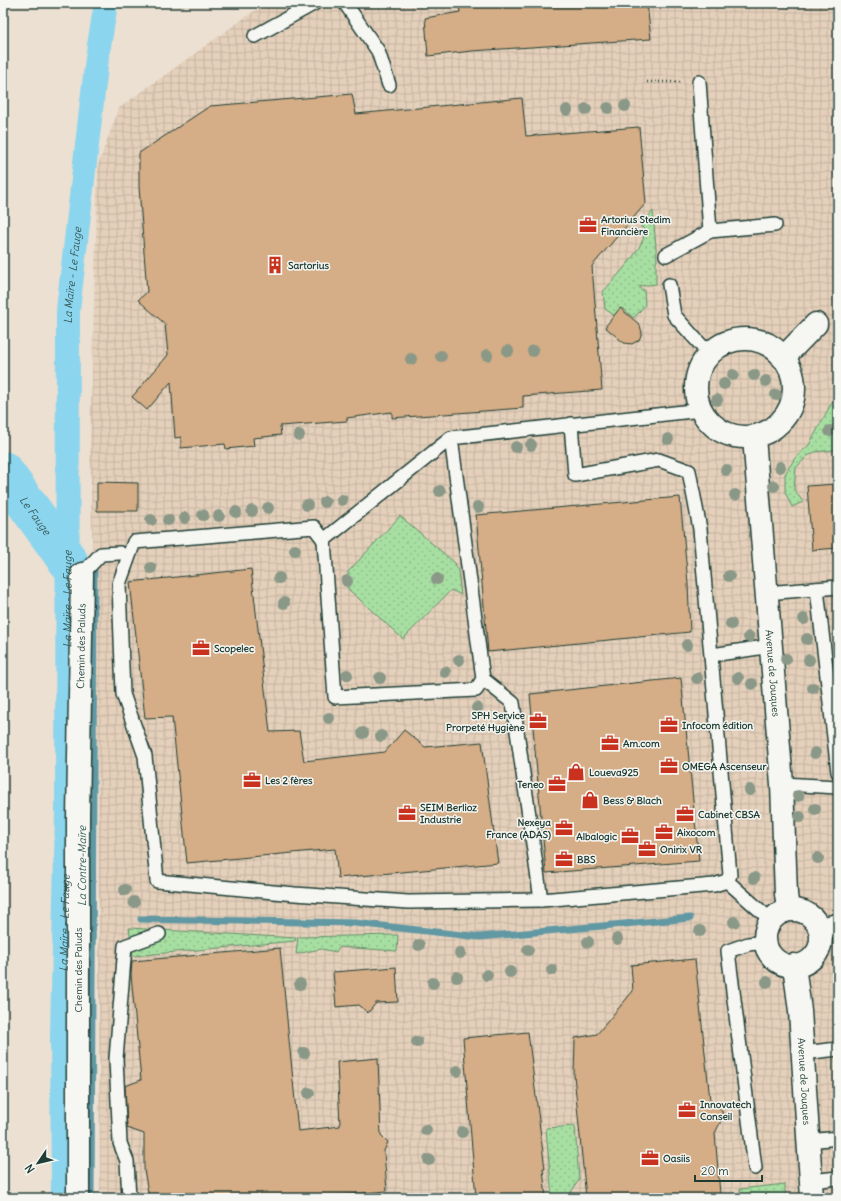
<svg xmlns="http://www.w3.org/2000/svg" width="841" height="1201" viewBox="0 0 841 1201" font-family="Delius,sans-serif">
<defs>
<pattern id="industrial-grid" width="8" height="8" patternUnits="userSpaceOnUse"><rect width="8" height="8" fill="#e5d1bb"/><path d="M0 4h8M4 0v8" fill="none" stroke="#c4b4a1"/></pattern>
<pattern id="grass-dots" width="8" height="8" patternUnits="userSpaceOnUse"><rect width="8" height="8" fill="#a7dea1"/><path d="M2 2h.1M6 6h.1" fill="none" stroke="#8fbf8b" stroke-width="1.8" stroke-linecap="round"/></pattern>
</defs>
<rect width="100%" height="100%" fill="#ece0d2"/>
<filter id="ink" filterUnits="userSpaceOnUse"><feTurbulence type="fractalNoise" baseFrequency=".025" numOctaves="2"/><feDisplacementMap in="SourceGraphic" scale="8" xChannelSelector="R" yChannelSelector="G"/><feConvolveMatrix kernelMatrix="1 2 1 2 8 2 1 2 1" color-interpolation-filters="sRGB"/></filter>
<g filter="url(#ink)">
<path fill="url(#industrial-grid)" d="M265,3h573v1195h-738l-2,-399 -8,-357 8,-277 21,-57z"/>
<g fill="url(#grass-dots)" stroke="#638e6a">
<path d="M653,211l4,49 -1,3v21l-16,2v3l4,1 1,15 -11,13 -12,-10 -7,8 -10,-7 -2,-17c10,-12 46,-48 41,-63l-4,-3z"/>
<path d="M838,401v43l-4,6 -19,2 -9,5 -10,11 -2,21 9,13 -11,5 -7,-15v-18l10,-16 14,-13 23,-43z"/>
<path d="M400,516l55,47 3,8 3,24 -10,-5 -48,49 -55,-50v-17z"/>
<path d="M129,928l167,10 -1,3 -162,15z"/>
<path d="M398,935l-1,16 -57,-4 -4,5 -15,-3 -25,5 2,-17z"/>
<path d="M575,1126l4,54 -12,18h-15l-6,-70z"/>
<path d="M785,1184v14h-44l-1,-9z"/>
</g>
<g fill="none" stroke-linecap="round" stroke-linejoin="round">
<g stroke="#6098a4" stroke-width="7">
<path d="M68,561h26l-3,637"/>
<path d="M141,919l214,4 125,14 210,-19"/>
</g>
<path stroke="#8cd5ee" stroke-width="24" id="s1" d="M63,1198l-1,-164 5,-222 1,-502 29,-252 9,-55"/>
<path stroke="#8cd5ee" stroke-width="40" id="s2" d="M3,471l65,90"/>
</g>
<g fill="#d5ad86" stroke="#1f3d34">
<path d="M474,3h173l4,36 -179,12 -44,5 -3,-38 35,-6 -1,-6z"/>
<path d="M352,94l4,20 166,-16 4,38 113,-9 7,76 -54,63 10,124 -79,6v12l-131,10v-6l-45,6v3l-67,5 1,9 -28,3 1,8 -28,3 -1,-5 -44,4v-11l-6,1 -4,-56 -24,28 -15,-13 36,-42 -3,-31 -27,-24 9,-8 -8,-105v-34l71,-47z"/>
<path d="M620,308l20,17 2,8 -3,7 -7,4 -8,-1 -19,-16z"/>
<path d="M97,482l41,1v28h-41z"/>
<path d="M836,484l2,64 -26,2 -5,-64z"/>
<path d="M680,497l8,86 2,49 -202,20 -12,-137z"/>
<path d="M251,569l19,163 29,-1 5,30 81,-9 19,-22 21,17 57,-5 16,121 -160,15 -3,-29 -148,14 -15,-146 -27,1 -15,-136z"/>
<path d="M681,678l18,183 -153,12 -16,-179z"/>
<path d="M280,948l18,183 42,-5 -3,-64 41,-4 3,77 7,7 -4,9 3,40 -78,7h-160l-5,-28v-36l-17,-6 -2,-42 16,-6 -10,-105 1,-14z"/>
<path d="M695,959l15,141 12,11 1,6 -8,16 5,61 -38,4h-96l-12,-123 1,-37 22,-4 36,-43 -2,-26z"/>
<path d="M396,967l2,35 -22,1 -8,10 -9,-8 -23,2 -3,-35z"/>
<path d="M528,1032l17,137h-2l3,29h-70l-13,-160z"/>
</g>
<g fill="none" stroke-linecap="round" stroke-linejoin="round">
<g stroke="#1f3d34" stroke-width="16">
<g id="service">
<path d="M345,3l33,48 11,34"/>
<path d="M255,36l60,-33"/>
<path d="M699,82l11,149"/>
<path d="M666,255l44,-24 65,-6"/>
<path d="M669,285l5,30 35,39"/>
<path d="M571,424l4,51 84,-15 30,11 11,58 30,346 -3,6 -13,4 -173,15 -28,-197 -30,-24 -32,-241 250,-28"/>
<path d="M451,438l-127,102 11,157 141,-7 7,-11"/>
<path d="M324,540l-10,-13 -180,15 -15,42 4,110 22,62 12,125 138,13 113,8 133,-2"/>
<path d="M82,574l19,-20 19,-1"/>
<path d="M817,589l21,183"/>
<path d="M766,593l72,-6"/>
<path d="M712,655l59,-9"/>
<path d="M782,784l56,3"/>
<path d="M727,881l45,40"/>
<path d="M803,1053l35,-4"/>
<path d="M809,1141l29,-3"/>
<path d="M755,1168l-27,-217 20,-7 18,-2"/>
<path d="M811,1181l27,-3"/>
<path d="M129,1198l-2,-37 -7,-18 -4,-84 9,-113 34,-12"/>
</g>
</g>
<g stroke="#1f3d34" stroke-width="25">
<g id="minor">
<circle cx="745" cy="388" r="49"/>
<path d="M783,358l33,-34"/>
<path id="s3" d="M754,437l28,347 4,110 2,16"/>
<circle cx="793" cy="938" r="28"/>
<path d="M820,929l18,-4"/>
<path id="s4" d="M794,965l6,46 12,187"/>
<path id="s5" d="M78,1198v-380l4,-244"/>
</g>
</g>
<path stroke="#1f3d34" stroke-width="2.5" stroke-dasharray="1 3" stroke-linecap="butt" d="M647,82h36"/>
<use href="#service" stroke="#f6f6f2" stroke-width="13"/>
<use href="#minor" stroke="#f6f6f2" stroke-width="22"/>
</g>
<g fill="#8a9887">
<circle cx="625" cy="106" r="6"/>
<circle cx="608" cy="108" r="6"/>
<circle cx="586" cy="109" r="6"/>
<circle cx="567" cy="110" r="6"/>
<circle cx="508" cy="351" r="6"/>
<circle cx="533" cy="351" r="6"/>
<circle cx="487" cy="355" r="6"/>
<circle cx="441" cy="356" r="6"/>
<circle cx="411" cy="359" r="6"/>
<circle cx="733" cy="375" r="6"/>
<circle cx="754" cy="375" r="6"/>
<circle cx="766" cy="381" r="6"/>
<circle cx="724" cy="384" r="6"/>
<circle cx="776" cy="395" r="6"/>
<circle cx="717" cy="400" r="6"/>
<circle cx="830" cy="431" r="6"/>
<circle cx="299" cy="435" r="6"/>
<circle cx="668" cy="439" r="6"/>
<circle cx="531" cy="445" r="6"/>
<circle cx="516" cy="447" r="6"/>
<circle cx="780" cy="467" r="6"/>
<circle cx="726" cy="470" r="6"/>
<circle cx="774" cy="486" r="6"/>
<circle cx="440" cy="491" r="6"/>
<circle cx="735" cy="495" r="6"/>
<circle cx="342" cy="500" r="6"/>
<circle cx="325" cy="502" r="6"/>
<circle cx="307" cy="505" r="6"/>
<circle cx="478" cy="507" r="6"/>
<circle cx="268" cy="508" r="6"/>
<circle cx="252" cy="511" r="6"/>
<circle cx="236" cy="512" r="6"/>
<circle cx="203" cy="515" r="6"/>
<circle cx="219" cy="516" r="6"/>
<circle cx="185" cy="518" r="6"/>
<circle cx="151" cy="520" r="6"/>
<circle cx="168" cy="520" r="6"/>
<circle cx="295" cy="550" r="6"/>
<circle cx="151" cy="568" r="6"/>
<circle cx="729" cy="576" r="6"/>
<circle cx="279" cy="578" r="6"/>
<circle cx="437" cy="579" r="6"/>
<circle cx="347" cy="581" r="6"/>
<circle cx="284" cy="603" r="6"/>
<circle cx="804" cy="619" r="6"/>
<circle cx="731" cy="624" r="6"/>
<circle cx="749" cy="637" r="6"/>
<circle cx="807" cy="639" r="6"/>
<circle cx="687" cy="645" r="6"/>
<circle cx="786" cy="659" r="6"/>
<circle cx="459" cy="660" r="6"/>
<circle cx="809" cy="660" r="6"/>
<circle cx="445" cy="672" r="6"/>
<circle cx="347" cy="675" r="6"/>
<circle cx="380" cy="678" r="6"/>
<circle cx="697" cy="678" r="6"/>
<circle cx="738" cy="678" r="6"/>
<circle cx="752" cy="684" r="6"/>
<circle cx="813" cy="688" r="6"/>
<circle cx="477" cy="708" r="6"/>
<circle cx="329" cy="718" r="6"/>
<circle cx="363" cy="733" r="6"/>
<circle cx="381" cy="736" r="6"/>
<circle cx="815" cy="753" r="6"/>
<circle cx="750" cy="790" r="6"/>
<circle cx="798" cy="796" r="6"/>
<circle cx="815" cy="809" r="6"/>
<circle cx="800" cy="817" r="6"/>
<circle cx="818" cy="858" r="6"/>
<circle cx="754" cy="878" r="6"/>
<circle cx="125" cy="890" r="6"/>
<circle cx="134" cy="902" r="6"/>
<circle cx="734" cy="922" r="6"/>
<circle cx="700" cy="931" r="6"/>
<circle cx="617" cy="939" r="6"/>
<circle cx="588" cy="942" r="6"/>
<circle cx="419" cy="945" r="6"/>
<circle cx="528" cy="950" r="6"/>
<circle cx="460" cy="953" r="6"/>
<circle cx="552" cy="970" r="6"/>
<circle cx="510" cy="972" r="6"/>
<circle cx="487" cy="975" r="6"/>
<circle cx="457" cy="977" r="6"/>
<circle cx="767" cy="982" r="6"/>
<circle cx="433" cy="983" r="6"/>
<circle cx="300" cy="984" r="6"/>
<circle cx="417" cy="1042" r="6"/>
<circle cx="304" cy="1053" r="6"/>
<circle cx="457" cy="1071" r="6"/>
<circle cx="309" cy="1093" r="6"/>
<circle cx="426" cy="1130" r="6"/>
<circle cx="462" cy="1132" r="6"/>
<circle cx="429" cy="1160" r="6"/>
</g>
</g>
<defs>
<g id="office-bare" transform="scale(1.38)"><path d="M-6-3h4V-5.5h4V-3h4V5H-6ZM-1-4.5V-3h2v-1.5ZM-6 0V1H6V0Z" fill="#c8321e" stroke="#f6f6f2" stroke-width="2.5" paint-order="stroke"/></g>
<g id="building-bare" transform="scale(1.38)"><path d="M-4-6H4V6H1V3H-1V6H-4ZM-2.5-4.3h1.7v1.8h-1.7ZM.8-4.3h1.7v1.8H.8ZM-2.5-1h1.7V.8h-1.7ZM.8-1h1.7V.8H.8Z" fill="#c8321e" stroke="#f6f6f2" stroke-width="2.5" paint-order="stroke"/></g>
<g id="shop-bare" transform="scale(1.38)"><path d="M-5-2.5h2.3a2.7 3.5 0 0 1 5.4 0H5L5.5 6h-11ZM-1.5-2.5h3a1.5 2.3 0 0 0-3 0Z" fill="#c8321e" stroke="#f6f6f2" stroke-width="2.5" paint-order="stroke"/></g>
</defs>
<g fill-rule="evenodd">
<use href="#office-bare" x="588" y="225"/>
<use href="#building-bare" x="275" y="265"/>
<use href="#office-bare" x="201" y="648"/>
<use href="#office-bare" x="538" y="721"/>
<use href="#office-bare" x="669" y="725"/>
<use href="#office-bare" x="610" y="743"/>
<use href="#office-bare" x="669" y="766"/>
<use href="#shop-bare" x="576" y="772"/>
<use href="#office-bare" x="252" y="780"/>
<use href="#office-bare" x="557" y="784"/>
<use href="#shop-bare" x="590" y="800"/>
<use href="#office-bare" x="407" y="813"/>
<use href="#office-bare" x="685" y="814"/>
<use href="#office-bare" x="564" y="828"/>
<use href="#office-bare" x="664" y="832"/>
<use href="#office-bare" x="630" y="836"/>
<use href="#office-bare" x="647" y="849"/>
<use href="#office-bare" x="564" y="859"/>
<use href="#office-bare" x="687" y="1110"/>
<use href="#office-bare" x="650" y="1158"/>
</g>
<g text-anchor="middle" stroke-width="3" stroke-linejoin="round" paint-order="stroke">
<g font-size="10" font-weight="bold" fill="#1f3d34" stroke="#f6f6f2" text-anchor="start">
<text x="601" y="223">Artorius Stedim<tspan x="601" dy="12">Financière</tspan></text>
<text x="288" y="269">Sartorius</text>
<text x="214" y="652">Scopelec</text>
<text x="525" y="719" text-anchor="end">SPH Service<tspan x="525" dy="12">Prorpeté Hygiène</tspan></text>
<text x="682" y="729">Infocom édition</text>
<text x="623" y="747">Am.com</text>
<text x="682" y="770">OMEGA Ascenseur</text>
<text x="589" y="776">Loueva925</text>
<text x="265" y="784">Les 2 fères</text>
<text x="544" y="788" text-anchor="end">Teneo</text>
<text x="603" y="804">Bess &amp; Blach</text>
<text x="420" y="811">SEIM Berlioz<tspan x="420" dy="12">Industrie</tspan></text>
<text x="698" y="818">Cabinet CBSA</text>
<text x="551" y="826" text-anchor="end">Nexeya<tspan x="551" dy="12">France (ADAS)</tspan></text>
<text x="677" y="836">Aixocom</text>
<text x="617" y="840" text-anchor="end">Albalogic</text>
<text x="660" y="853">Onirix VR</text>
<text x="577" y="863">BBS</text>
<text x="700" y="1108">Innovatech<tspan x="700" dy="12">Conseil</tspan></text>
<text x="663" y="1162">Oasiis</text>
</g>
<g font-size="10" fill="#1f3d34" stroke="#f6f6f2">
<text dy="4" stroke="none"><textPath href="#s5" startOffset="552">Chemin des Paluds</textPath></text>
<text dy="4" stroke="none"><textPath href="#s3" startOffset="237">Avenue de Jouques</textPath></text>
<text transform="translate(78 970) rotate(-90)" y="4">Chemin des Paluds</text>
<text dy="4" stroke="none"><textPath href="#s4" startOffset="117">Avenue de Jouques</textPath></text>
</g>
<g font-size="11" font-style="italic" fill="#355b59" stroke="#f6f6f2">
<text dy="4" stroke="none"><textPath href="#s1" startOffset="923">La Maïre - Le Fauge</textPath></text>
<text dy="4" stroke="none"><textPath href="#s2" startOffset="55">Le Fauge</textPath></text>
<text dy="4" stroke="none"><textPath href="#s1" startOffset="599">La Maïre - Le Fauge</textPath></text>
<text transform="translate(82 866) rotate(-90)" y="4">La Contre-Maïre</text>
<text dy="4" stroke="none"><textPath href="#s1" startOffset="275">La Maïre - Le Fauge</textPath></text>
</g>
</g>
<rect width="841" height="1201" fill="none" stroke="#f6f6f2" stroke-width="16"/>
<rect x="8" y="8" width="825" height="1185" fill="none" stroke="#1f3d34" stroke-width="1.5" filter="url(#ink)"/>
<g transform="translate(38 1163) rotate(235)" stroke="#f6f6f2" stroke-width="3" paint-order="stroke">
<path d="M0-3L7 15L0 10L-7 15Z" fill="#1f3d34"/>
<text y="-6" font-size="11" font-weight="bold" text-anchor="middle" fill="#1f3d34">N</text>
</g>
<path d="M695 1175v6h67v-6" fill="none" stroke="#1f3d34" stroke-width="2"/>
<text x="701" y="1175" font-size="12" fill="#1f3d34" stroke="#f6f6f2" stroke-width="3" paint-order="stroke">20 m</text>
</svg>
